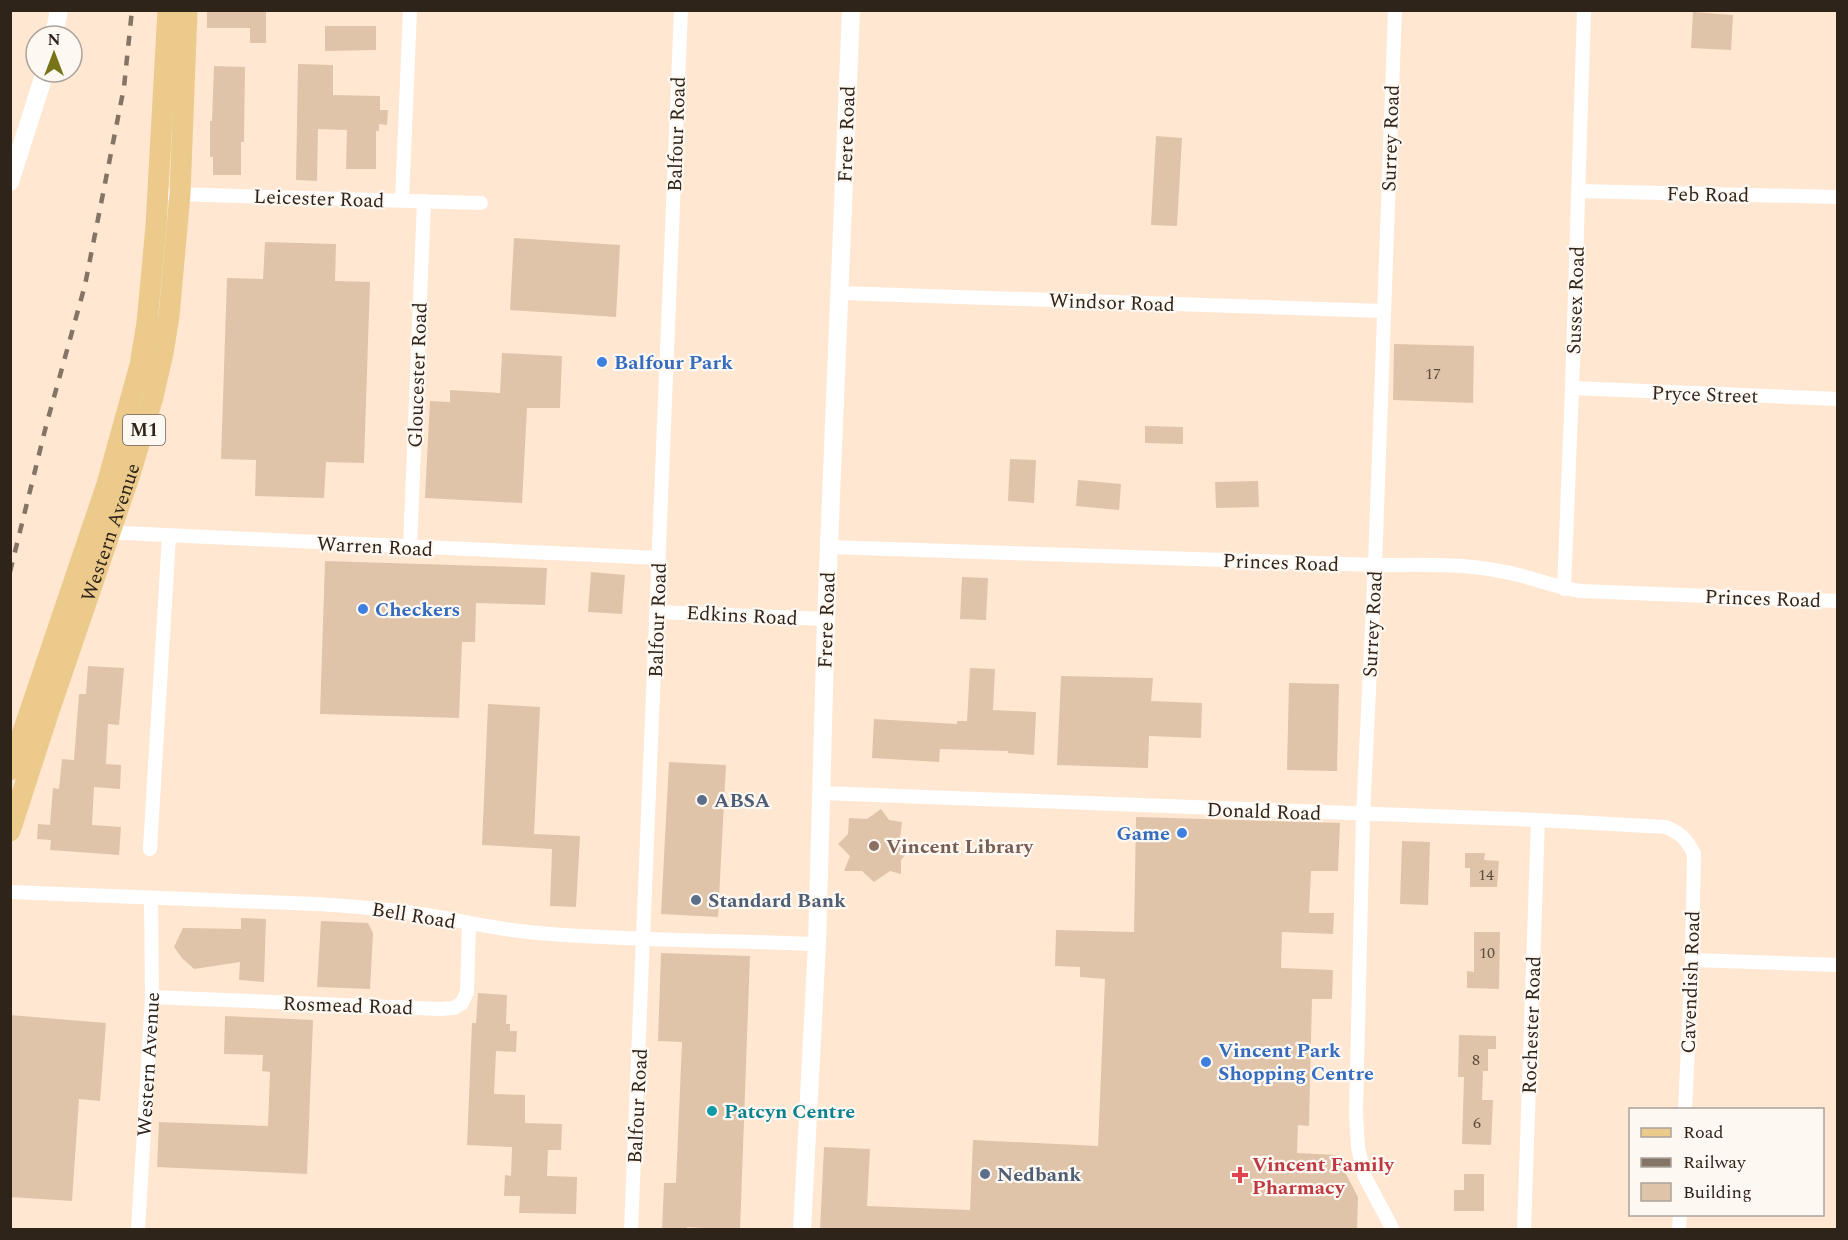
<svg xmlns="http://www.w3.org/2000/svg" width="1848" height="1240" viewBox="0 0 1848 1240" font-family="Spectral,serif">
<rect width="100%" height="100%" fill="#ffe7d1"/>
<g fill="#e0c4a9">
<path d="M207,10h59v33h-16v-15h-43z"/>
<path d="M1693,12l40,3 -2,35 -40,-2z"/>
<path d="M325,26h51v24l-51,1z"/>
<path d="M298,64l35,1v30l47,1v14h8l-1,15 -8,-1v7h-3v38h-30l1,-39 -29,-1 -1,52 -21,-1z"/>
<path d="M214,66l31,1 -1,75h-3v33h-28v-18h-3v-36h2z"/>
<path d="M1156,136l26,2 -5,88 -26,-1z"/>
<path d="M514,238l106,7 -4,72 -106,-7z"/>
<path d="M265,242l71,2 -1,37 35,1 -6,181 -38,-1 -2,36 -69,-2 1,-36 -35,-1 6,-181 36,1z"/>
<path d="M1394,344l80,2 -1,57 -80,-3z"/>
<path d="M502,353l60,3 -2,52h-33l-5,95 -97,-5 5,-97 20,1v-12l50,3z"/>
<path d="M1145,426l38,1v17l-38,-1z"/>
<path d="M1010,459l26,1 -2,43 -26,-2z"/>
<path d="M1078,480l43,4 -2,26 -43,-4z"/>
<path d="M1258,481l1,26 -43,1 -1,-26z"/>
<path d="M325,561l222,7 -2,37 -69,-2 -1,39h-13l-3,76 -139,-4z"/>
<path d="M591,572l34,3 -3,39 -34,-2z"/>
<path d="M962,577l26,1 -2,42 -26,-1z"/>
<path d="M88,666l36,2 -5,57 -11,-1 -2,40 15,1 -1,24 -26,-2 -2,38 29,2 -2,28 -69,-5 1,-10 -14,-1 1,-15 12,1 3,-37 6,1 3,-30 12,1 5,-66h7z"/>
<path d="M970,668l25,1 -2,41 43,2 -2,43 -26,-2v-2l-68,-2 -1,13 -67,-4 2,-39 83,5v-3h10z"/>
<path d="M1061,676l92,2 -2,23 51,2 -1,35 -52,-2 -1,32 -91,-3z"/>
<path d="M1289,683l50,1 -2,87 -50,-1z"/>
<path d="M488,704l52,3 -6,127 46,2 -4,71 -26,-1 2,-57 -70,-4z"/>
<path d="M669,762l57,3 -8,152 -57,-3z"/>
<path d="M881,809l8,11 13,2 -2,16 11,10 -10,12v14l-11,-3 -16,11 -12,-11h-18l6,-15 -12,-12 10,-10 1,-16 18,1z"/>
<path d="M1136,817l204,6 -2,48h-27l-2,42h25l-1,21 -51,-2 -1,36 52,2 -1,29h-20l-3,127 -11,-1 -1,28 39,2 22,42 -1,33h-537l4,-83 46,2 -3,57 103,4 3,-70 125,6 7,-167 -25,-2v-10l-25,-1 1,-36 78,2z"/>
<path d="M1402,841l28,1 -2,63 -28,-1z"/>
<path d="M1465,853h20l-1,7 15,1 -2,26h-27v-19h-5z"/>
<path d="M241,918l25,1 -2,63 -25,-2 1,-18 -46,7 -12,-11 -8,-11 9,-19 58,1z"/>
<path d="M321,921l47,2 5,10 -3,56 -53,-2z"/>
<path d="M1474,932h26l-1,57 -32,-1v-17l7,1z"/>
<path d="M661,953l89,3 -10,274 -53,-3 -1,3h-24l2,-47h12l6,-141 -24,-1z"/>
<path d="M478,993l29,2 -1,29h4v7h7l-1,21 -20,-1 -2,43 31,1v28l37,1 -1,26h-13l-1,26 30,1 -1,37 -57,-1 1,-17h-16l1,-21 6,1 1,-29 -45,-2 5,-122h4z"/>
<path d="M10,1015l96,8 -6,78 -21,-2 -7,102 -62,-4z"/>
<path d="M225,1016l88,4 -6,154 -150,-7 2,-45 109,4 2,-54 -8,-1 1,-16 -39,-1z"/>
<path d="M1459,1035l37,1v13h-8v22h-5l-1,29h11l-2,45 -29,-1 2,-67h-6z"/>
<path d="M1464,1174h20v37h-30v-21h10z"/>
</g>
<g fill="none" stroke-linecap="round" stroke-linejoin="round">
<g stroke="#fff" stroke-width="14">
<path d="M1579,191l259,6"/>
<path d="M172,194l309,9"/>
<path d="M402,200l8,-190"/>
<path d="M840,293l544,18"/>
<path d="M1572,388l266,11"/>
<path d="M103,532l556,26"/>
<path d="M829,547l546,18c42,0 83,-2 125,6 27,4 52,16 80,20l258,10"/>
<path d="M410,548l14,-347"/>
<path d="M1564,589l8,-201 12,-378"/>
<path d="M658,612l168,7"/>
<path d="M821,793l717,27 128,7c14,6 21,12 28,27l-2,106 -7,150"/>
<path d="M150,849l19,-313"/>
<path d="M10,892l306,12c35,2 70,5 105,10 39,6 77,16 117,19 93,8 186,7 279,11"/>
<path d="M1692,960l146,5"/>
<path d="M152,997l288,12 14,-1 8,-5 5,-11 2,-68"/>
<path id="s1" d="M138,1230l14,-233 -1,-99"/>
<path d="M631,1230l50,-1220"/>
<path d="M1393,1230l-29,-55 -6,-28 -2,-34 7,-298 12,-250 20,-555"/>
<path d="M1524,1230l14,-410"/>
<path d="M1679,1230l1,-16"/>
</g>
<g stroke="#fff" stroke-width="18">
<path d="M54,36l5,-26"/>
<path d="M10,182l35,-110"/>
<path d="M802,1230l15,-286 9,-325 25,-609"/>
</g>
<g stroke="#ecca8c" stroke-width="21">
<path d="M10,770l97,-286 33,-119 7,-42 9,-97 12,-216"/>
<path id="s2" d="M10,831l38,-117 83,-243 22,-74 10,-44 6,-37 11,-122 7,-184"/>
</g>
<path stroke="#847465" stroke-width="4.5" stroke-dasharray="10 10" stroke-linecap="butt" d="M10,572l36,-146 39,-141 39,-198 8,-77"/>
</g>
<g fill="#3f7fe0" stroke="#fef8f2" stroke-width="2">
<circle cx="602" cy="362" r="6"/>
<circle cx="363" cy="609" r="6"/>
<circle cx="1182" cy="833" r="6"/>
<circle cx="1206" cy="1062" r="6"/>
</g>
<g fill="#5c6f8a" stroke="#fef8f2" stroke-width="2">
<circle cx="702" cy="800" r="6"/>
<circle cx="696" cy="900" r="6"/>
<circle cx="985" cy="1174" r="6"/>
</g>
<circle fill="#8d6e63" stroke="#fef8f2" stroke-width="2" cx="874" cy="846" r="6"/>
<circle fill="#0f9aa8" stroke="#fef8f2" stroke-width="2" cx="712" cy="1111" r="6"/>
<path fill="#e0444e" stroke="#fef8f2" stroke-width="2" d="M1237 1166h6v6h6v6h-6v6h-6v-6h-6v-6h6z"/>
<g text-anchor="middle" stroke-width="4.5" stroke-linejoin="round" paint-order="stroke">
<g font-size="16" fill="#5b4c3e">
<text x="1433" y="379">17</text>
<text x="1486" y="880">14</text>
<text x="1487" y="958">10</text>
<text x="1476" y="1065">8</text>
<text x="1477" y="1128">6</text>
</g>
<rect fill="#fef8f2" stroke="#6d645b" stroke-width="1.5" x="123" y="415" width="42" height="30" rx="4.5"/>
<g font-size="18" font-weight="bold" fill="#2f241a">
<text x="144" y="436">M1</text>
</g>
<g font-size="20" fill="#2f241a" stroke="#fef8f2">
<text transform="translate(676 134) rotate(-88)" y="7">Balfour Road</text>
<text transform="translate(846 134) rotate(-88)" y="7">Frere Road</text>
<text transform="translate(1390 138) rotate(-88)" y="7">Surrey Road</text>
<text transform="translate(1708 194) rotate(1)" y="7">Feb Road</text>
<text transform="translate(319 198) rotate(2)" y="7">Leicester Road</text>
<text transform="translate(1575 300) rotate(-88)" y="7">Sussex Road</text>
<text transform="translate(1112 302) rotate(2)" y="7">Windsor Road</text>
<text transform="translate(417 375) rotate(-88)" y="7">Gloucester Road</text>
<text transform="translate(1705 394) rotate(2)" y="7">Pryce Street</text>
<text dy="7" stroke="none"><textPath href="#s2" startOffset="315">Western Avenue</textPath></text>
<text transform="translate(375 546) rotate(3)" y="7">Warren Road</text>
<text transform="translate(1281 562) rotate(2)" y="7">Princes Road</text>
<text transform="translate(1763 598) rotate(2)" y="7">Princes Road</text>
<text transform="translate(742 615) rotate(3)" y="7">Edkins Road</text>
<text transform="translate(657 620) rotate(-88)" y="7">Balfour Road</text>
<text transform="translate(826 620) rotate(-88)" y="7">Frere Road</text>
<text transform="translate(1372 624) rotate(-87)" y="7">Surrey Road</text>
<text transform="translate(1264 811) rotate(2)" y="7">Donald Road</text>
<text transform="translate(414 915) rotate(9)" y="7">Bell Road</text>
<text transform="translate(1690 982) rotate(-88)" y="7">Cavendish Road</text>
<text transform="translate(348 1005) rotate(2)" y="7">Rosmead Road</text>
<text transform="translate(1531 1025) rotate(-88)" y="7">Rochester Road</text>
<text dy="7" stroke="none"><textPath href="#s1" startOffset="166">Western Avenue</textPath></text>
<text transform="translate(637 1106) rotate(-87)" y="7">Balfour Road</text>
</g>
<g font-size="20" font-weight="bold" fill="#366cbe" stroke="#fef8f2" text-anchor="start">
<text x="614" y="369">Balfour Park</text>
<text x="375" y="616">Checkers</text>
<text x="1170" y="840" text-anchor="end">Game</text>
<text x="1218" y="1057">Vincent Park<tspan x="1218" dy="23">Shopping Centre</tspan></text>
</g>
<g font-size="20" font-weight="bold" fill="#4e5e75" stroke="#fef8f2" text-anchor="start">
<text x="714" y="807">ABSA</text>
<text x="708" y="907">Standard Bank</text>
<text x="997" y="1181">Nedbank</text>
</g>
<g font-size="20" font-weight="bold" fill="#785e54" stroke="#fef8f2" text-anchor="start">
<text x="886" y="853">Vincent Library</text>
</g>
<g font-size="20" font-weight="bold" fill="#0d838f" stroke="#fef8f2" text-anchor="start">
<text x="724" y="1118">Patcyn Centre</text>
</g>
<g font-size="20" font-weight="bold" fill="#be3a42" stroke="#fef8f2" text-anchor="start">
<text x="1252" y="1171">Vincent Family<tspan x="1252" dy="23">Pharmacy</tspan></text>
</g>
</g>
<rect width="1848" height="1240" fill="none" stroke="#2f241a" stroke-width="24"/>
<rect x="1629" y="1108" width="195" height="108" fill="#fef8f2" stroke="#aba39c" stroke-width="1.5"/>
<rect x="1641" y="1128" width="30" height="9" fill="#ecca8c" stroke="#aba39c" stroke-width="1.5"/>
<text x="1683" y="1138" font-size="18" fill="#2f241a">Road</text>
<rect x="1641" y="1158" width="30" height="9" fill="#847465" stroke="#aba39c" stroke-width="1.5"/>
<text x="1683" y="1168" font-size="18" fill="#2f241a">Railway</text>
<rect x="1641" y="1183" width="30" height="18" fill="#e0c4a9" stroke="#aba39c" stroke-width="1.5"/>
<text x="1683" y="1198" font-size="18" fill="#2f241a">Building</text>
<g transform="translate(54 54)"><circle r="28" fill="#fef8f2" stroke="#aba39c" stroke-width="1.5"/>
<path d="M0-4.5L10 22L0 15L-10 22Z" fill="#777418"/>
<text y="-9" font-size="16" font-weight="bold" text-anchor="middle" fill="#2f241a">N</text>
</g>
</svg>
